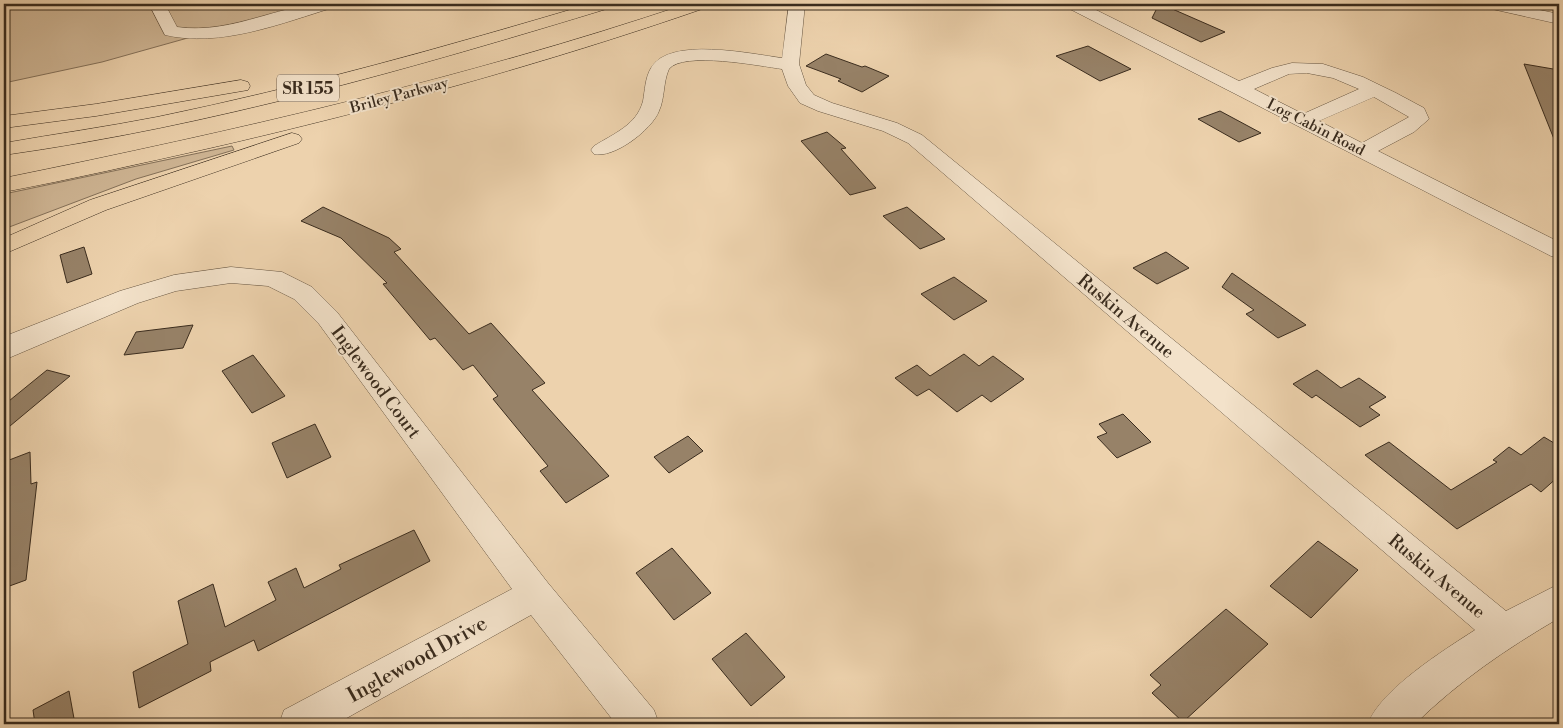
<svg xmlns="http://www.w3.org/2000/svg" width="1563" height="728" viewBox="0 0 1563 728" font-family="'Libre Bodoni',serif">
<rect width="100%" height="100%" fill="#edd2ad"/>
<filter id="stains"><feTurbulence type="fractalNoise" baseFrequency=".004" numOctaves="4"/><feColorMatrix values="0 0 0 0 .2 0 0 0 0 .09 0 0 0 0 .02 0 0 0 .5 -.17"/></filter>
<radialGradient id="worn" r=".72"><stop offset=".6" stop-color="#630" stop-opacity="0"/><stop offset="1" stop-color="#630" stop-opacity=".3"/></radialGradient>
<g fill="#cfb695" stroke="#84715a">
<path d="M4,4h305l-207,58 -98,21z"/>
<path d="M232,146l2,4 -98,29 -132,50v-35z"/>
</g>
<g fill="#978268" stroke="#3a2c1e">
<path d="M1159,4h2l64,28 -24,10 -49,-24z"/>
<path d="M1088,46l43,23 -31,12 -44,-25z"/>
<path d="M826,54l36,13 3,-1 24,10 -27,16 -24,-11 3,-2 -35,-13z"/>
<path d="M1524,64l35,6v79h-1z"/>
<path d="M1220,111l41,22 -22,9 -41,-23z"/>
<path d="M827,132l19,16 -5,1 35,39 -26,7 -49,-54z"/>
<path d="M323,207l66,31 12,11 -7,3 75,82 22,-11 54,60 -13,7 77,86 -43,27 -26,-32 8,-5 -55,-67 5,-3 -25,-31 -10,5 -28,-32 -5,2 -47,-56 4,-1 -46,-45 -40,-17z"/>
<path d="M907,207l38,32 -25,10 -37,-33z"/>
<path d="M84,247l8,27 -25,9 -7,-28z"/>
<path d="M1166,252l23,16 -32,16 -24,-16z"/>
<path d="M1232,273l74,52 -28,13 -32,-24 8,-4 -32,-23z"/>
<path d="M954,277l33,24 -33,19 -33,-26z"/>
<path d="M193,325l-10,23 -59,7 12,-23z"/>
<path d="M964,354l15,12 14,-10 31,23 -33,23 -9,-7 -25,17 -28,-23 -12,7 -22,-18 22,-13 13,11z"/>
<path d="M253,355l32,41 -33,17 -30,-42z"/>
<path d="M47,370l23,6 -66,55v-26z"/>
<path d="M1317,370l24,18 18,-10 27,19 -17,10 11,8 -20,12 -44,-32 -4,3 -19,-14z"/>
<path d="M1123,414l28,28 -34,16 -20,-21 10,-4 -8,-9z"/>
<path d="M315,424l16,33 -44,21 -15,-35z"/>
<path d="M688,436l15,15 -34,22 -15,-16z"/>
<path d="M1544,437l15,9v30l-18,16 -10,-8 -74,45 -92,-74 24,-13 62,48 46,-28 -4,-2 16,-13 12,8z"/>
<path d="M30,452l1,32 6,-2 -11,98 -22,8v-126z"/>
<path d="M414,530l16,31 -172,90 -4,-11 -44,22 1,9 -72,37 -6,-36 55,-28 -10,-43 35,-17 12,43 51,-27 -8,-18 28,-14 8,20 37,-19 -2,-4z"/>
<path d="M1318,541l40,29 -47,48 -41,-32z"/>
<path d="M672,548l39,45 -37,27 -38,-47z"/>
<path d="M1226,609l42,35 -85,78 -31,-29 9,-8 -11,-10z"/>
<path d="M746,633l39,44 -34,29 -39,-47z"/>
<path d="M69,691l6,33h-40l-2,-14z"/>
</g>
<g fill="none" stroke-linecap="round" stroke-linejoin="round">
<g stroke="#675642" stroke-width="1">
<g id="minor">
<path d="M149,4h16l12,23c59,8 107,-27 160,-23l-2,3c-53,16 -114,41 -170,28z"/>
<path d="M789,4h16l-6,60 7,21 8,10 18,8 65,20 25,12 584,476 53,-27v34c-53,31 -100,63 -144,106h-47c12,-34 76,-74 107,-94l-567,-487 -25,-12 -65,-20 -18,-8 -12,-17 -6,-17c-22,-3 -99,-18 -113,0 -6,13 -4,29 -10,42 -7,19 -46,48 -65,43l-3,-4 3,-4c19,-12 43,-21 49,-45 2,-11 2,-23 8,-33 18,-32 100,-14 131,-10z"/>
<path d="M1064,4h20l155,77 33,-13 20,-5 31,1 40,13 33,16 28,15 5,11 -15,13 -36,19 181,91v16l-8,-2 -485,-249zM1307,73l26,5 26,11 -56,25 -49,-25 35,-15zM1374,97l35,20 -47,26 -43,-22z"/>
<path d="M1481,4h30l48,10v10l-76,-17z"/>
<path d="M231,267l51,5 30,15 25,25 211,271 106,127 5,14h-43l-85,-109 -195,109h-57l5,-14 228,-121 -193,-265 -25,-25 -26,-13 -37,-3 -55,8 -38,12 -134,57v-22l4,-3 112,-44 54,-16z"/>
</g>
</g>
<g stroke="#3a2c1e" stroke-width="1">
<g id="highway">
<path d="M590,4h25l-2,3c-200,61 -402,119 -609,148v-12c51,-9 102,-16 153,-26 146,-30 291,-71 433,-113z"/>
<path d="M687,4h23l-2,3c-164,57 -329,102 -498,141 -68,15 -137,31 -206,44v-14c231,-47 459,-99 683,-174z"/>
<path d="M241,80l7,2 2,4 -2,4 -152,26 -92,12v-12l92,-12z"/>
<path d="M292,133l7,2 3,4 -3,4 -193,67 -102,44v-16l86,-38z"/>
</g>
</g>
<use href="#minor" fill="#f3e2ca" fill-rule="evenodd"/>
<use href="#highway" fill="#edd2ad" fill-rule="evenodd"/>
</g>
<g text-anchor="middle" stroke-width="4" stroke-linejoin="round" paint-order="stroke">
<g font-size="15" fill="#3a2c1e" stroke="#f3e2ca">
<text transform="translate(399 95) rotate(-15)" y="5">Briley Parkway</text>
<text transform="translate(1316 127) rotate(27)" y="5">Log Cabin Road</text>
</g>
<rect fill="#f3e2ca" stroke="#726352" stroke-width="1" x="277" y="74.5" width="62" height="27" rx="4"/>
<g font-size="16" font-weight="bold" fill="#3a2c1e">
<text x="308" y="94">SR 155</text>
</g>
<g font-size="18" fill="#3a2c1e" stroke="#f3e2ca">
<text transform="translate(1126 316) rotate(40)" y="6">Ruskin Avenue</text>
<text transform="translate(376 382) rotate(53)" y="6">Inglewood Court</text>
<text transform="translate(1437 576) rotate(40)" y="6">Ruskin Avenue</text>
</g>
<g font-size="21" fill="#3a2c1e" stroke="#f3e2ca">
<text transform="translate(417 659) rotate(-29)" y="7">Inglewood Drive</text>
</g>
</g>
<rect width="1563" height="728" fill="none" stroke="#edd2ad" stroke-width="20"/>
<rect x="5" y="5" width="1553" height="718" fill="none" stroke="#3a2c1e" stroke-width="2.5"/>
<rect x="10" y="10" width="1543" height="708" fill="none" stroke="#3a2c1e"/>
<rect width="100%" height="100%" filter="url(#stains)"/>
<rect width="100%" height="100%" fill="url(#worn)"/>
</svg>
